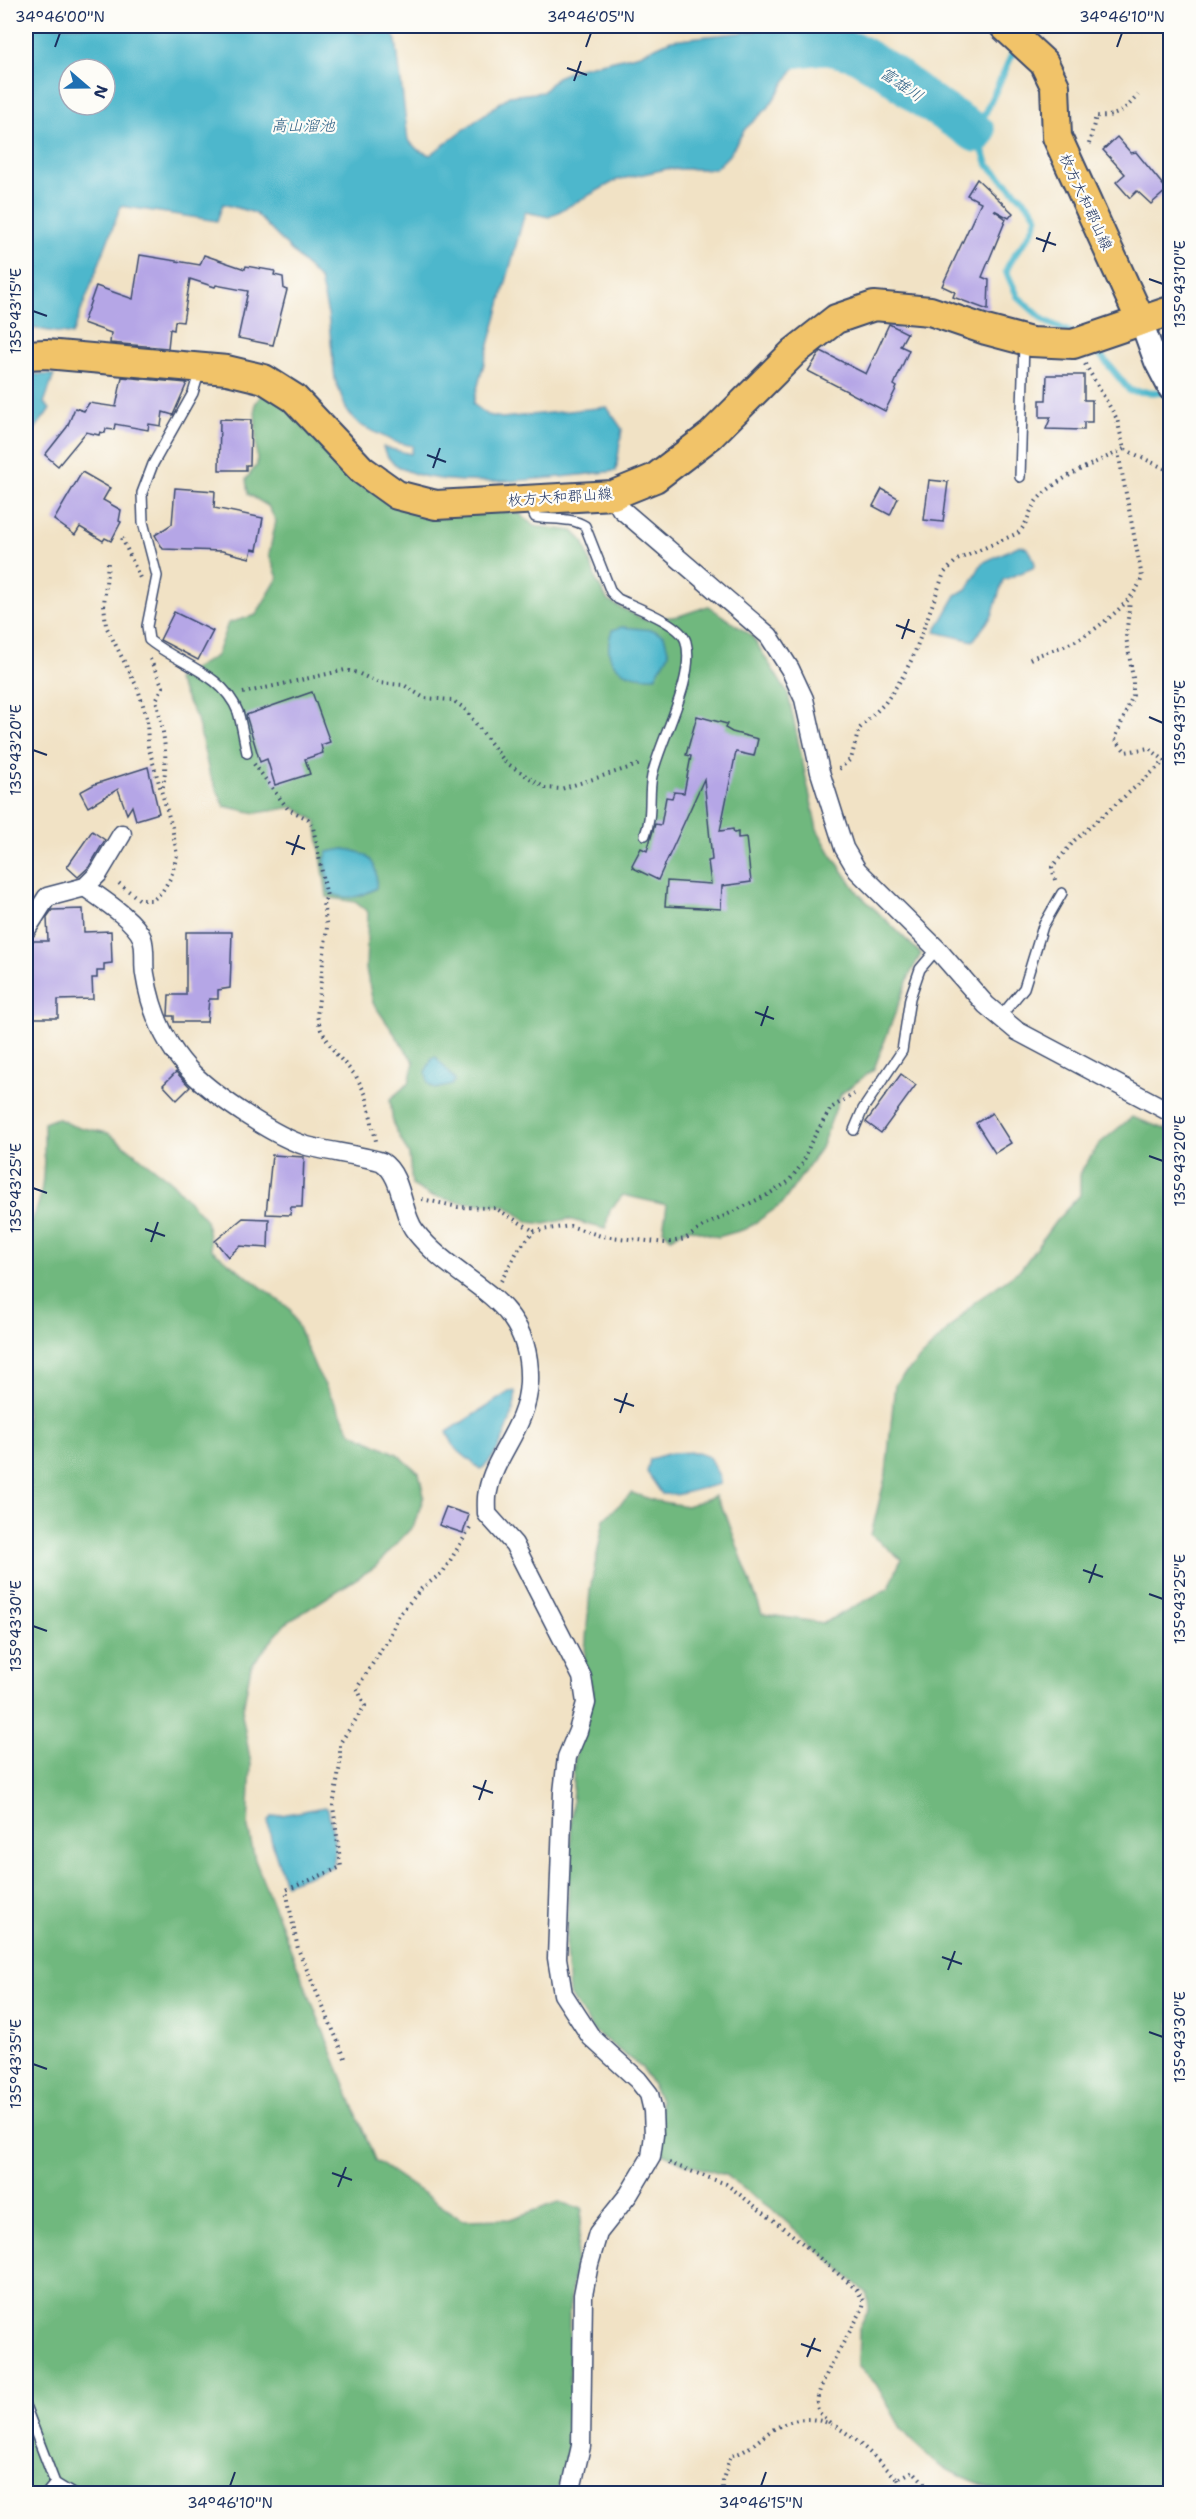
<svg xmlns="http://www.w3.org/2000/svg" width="1196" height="2519" viewBox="0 0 1196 2519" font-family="'Shantell Sans','Klee One',sans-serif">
<rect width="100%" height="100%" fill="#fdfcf7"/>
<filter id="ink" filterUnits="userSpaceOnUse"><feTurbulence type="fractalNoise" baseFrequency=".0167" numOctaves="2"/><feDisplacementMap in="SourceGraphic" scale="12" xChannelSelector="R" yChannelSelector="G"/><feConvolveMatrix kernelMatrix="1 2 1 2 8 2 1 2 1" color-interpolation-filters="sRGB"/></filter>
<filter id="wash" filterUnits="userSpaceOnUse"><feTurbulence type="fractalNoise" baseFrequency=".008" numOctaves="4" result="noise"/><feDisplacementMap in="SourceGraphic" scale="24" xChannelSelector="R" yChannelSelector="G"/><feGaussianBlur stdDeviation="1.35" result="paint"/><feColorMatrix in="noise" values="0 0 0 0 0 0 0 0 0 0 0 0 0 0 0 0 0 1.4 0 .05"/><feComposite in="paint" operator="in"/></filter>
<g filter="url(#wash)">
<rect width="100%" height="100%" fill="#f1e2c5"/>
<g fill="#6fb87e" stroke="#45746e" stroke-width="1.5">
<path d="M262,394l17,7 83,86 158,27 14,12 39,5 10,10 14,41 11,19 37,19 34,-4 29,-10 44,30 36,58 29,135 14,25 28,40 62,60 -11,20 -36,95 -33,25 -20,54 -39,56 -36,25 -28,8 -30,-9 -17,10 -8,-8 4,-25 -44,-10 -13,15 -5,19 -37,-10 -23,5 -16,-2 -23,-16 -47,-4 -30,-7 -17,-10 -3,-30 -16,-31 -3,-25 19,-16 5,-21 -41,-59 -7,-34 2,-57 -13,-10 -28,-5 -11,-76 -22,-14 -38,6 -32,-7 -15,-34 -12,-53 -21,-40 40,-23 12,-33 28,-8 22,-37 -9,-24 7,-33 -8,-15 -20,-12 -2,-15 11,-14 -2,-61z"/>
<path d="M1132,1117l38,14v1362h-163l-15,-4 -51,-22 -26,-23 -14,-16 -25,-44 -18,-18 1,-37 10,-20 -2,-16 -93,-82 -49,-36 -42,-12 -20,-10 -3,-54 -18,-31 -48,-37 -25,-37 -3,-45 8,-188 19,-70 -9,-27 6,-74 14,-71 28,-26 24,8 31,5 28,-10 11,19 36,99 62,9 65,-35 12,-29 -30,-24 15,-61 9,-90 80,-82 46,-33 34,-47 25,-27v-22l19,-29z"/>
<path d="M57,1118l16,8 35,7 64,49 34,38 5,29 79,60 26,60 35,63 46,22 22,19 5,23 -10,29 -39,42 -90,57 -34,42 -9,48 9,50 -3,64 7,32 120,300 87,60 48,-1 49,-17 23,7 -13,103 2,125 -14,56 -531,1v-1265c21,-26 18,-73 18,-106z"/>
</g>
<g fill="#4eb7cc" stroke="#347395" stroke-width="1.5" fill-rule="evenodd">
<path d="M26,26h320l13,7 30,-3 7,10 12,100 10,10 12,5 79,-59 34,-4 14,-15 22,-9 61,-14 31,-14 85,-9 3,-5h38l26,11v20l-13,1 -15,9 -27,41 -23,21 -16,26 -14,14h-49l-49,11 -68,37 -24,-5 -52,192 15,11 14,3 105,-11 15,22 -6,42c-43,4 -219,32 -233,-24l28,7 2,-8 -18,-4 -35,-17 -13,-14 -12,-32 -7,-65 -8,-34 -65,-67 -32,-9 -6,17 -96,-15 -49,129 -46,-8zM69,69h36v36h-36z"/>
<path d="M26,374l28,1 -10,28 6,6 -24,32z"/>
<path d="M1020,545c10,3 12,9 15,19l-2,4 -30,12 -11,36 -19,25 -38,-9 21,-37 12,-7 14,-25z"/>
<path d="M622,627l31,3 11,5 5,19 -14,23c-32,1 -55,-12 -43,-47z"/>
<path d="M344,849c25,3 35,13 32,39 -16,10 -29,13 -47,4l-4,-33 3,-7z"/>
<path d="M436,1057l19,23 -3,5 -17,4 -7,-6 -2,-12 6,-13z"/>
<path d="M515,1391c3,18 -18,71 -35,78l-25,-21 -8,-16 62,-40z"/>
<path d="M695,1452l14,5 10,19 1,8 -44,11 -14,-1 -15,-22 3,-13 21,-6z"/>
<path d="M324,1807l4,2c3,17 11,43 4,58l-47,17 -14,-45 -3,-18 3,-4z"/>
</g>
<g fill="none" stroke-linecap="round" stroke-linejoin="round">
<g stroke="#4eb7cc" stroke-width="7">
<path d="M1016,46l-40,87 12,32 41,40 8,12c-7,26 -21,29 -31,54l12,26 27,24 28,13"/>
<path d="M1089,346l9,6 32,39 38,2"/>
</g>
<path stroke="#4eb7cc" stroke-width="39" d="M771,52l52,-7 32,7 34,20 35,27 52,34"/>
</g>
<g id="blocks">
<g fill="#b5a6e6">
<path d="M1117,137l14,16 5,-1 31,38 -16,14 -14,-13 -7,7 -14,-16 9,-8 -22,-24z"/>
<path d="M977,179l36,34 -4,5 -15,-8 12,9 -24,58 7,3 -1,30 -35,-13 2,-5 -13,-6 39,-84 -14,-7z"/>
<path d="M140,255l60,10 4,-10 41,14 1,-3 29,5 -1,4 9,2 1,12 3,1 -14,55 -35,-7 10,-47 -32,-6 -1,2 -25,-8 -7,43 -8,-1 -1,9 -4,-1 -2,19 -58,-5 1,-10 -28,-10 13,-37 37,13z"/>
<path d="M889,324l18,9 -7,13 9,4 -15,35 3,2 -12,24 -77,-40 13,-20 45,23z"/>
<path d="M1047,375h37v25h8v22h-8v8l-38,-1 5,-12h-11v-17h6z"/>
<path d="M122,377l65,6 -14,32 -10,-3 -2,14 -12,-2 -1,6 -33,-6 -1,6 -8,-1 -1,4 -5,-1 -1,3 -13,-3 -28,34 -13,-11 22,-28 8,-19 9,3 5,-8 27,4z"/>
<path d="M220,419l31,1 -1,45h-4v5h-27z"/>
<path d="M82,472l28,16 -7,12 18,10 -2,11 2,1 -10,19 -6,-3 -2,3 -23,-14 -5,8 -21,-15z"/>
<path d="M929,480l19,2 -5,40 -19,-2z"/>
<path d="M175,488l40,3 -1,17 49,10 -6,32 -5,-1 -2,9 -28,-7 -59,-2 -8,-14 17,-11z"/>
<path d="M882,489l16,9 -8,17 -17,-9z"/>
<path d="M174,612l39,19 -15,29 -38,-20z"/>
<path d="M312,692l18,50 -9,3 2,8 -18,6 5,15 -35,11 -8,-26 -7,3 -14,-47z"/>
<path d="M697,716l30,8 -2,4 7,4 26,7 -4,17 -18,-4 -16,79 13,-2 1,4 4,-1v6l8,-1 5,45 -29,4 -1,23 -56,-3 2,-25 44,3 -3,-23 4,-1 -8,-81 -46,101 -25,-12 -1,-3 9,-17 6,3 8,-27 6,1 5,-28 6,1 2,-6 10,1 7,-37 -5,-1z"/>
<path d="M148,767l11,46 -23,7 -4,-14 -5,8 -9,-25 -30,18 -8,-15 15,-8z"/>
<path d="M92,831l13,9 -16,27 -11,10 -11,-10z"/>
<path d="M83,909l1,23 27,-1 1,32 -8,1v7h-7v7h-5l1,21 -35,1v18h-32l1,-77h21l-1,-24 5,-7z"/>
<path d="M186,932h46l-2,56 -12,2v9h-9l-2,23h-33v-6h-6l1,-21h17z"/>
<path d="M176,1072l14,15 -13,13 -14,-15z"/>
<path d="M901,1074l15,11 -35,48 -15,-11z"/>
<path d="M992,1113l19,30 -16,10 -19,-30z"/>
<path d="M272,1155l32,2 -2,50h-11l-1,8 -24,-1z"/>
<path d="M243,1218l26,1 -1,29 -28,-2 -12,11 -13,-16z"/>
<path d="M446,1507l23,8 -6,18 -24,-8z"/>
</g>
</g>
</g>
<g filter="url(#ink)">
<use href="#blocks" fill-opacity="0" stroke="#3b4a6d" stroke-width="1.5"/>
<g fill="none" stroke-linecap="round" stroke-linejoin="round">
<g stroke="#3b4a6d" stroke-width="12">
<g id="service">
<path d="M200,370l-7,23 -40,71 -11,29 1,29 14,54 -10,50 2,14c29,24 74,33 89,72 4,13 6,28 9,41"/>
<path d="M1020,477l4,-134"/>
<path d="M530,505l5,12c16,3 37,0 50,9l26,66 7,7c17,8 64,25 68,43 10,37 -26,97 -34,134 -4,20 1,39 -7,59"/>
<path d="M1000,1017l24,-29 19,-62 19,-33"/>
<path d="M854,1130l9,-21 39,-58 8,-53 10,-29 17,-20"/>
<path d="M26,2408l29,75 18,11"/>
<path d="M46,2494l9,-11"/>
</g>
</g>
<g stroke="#3b4a6d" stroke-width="21">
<g id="minor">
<path d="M613,495l8,14 148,127 21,33 14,30 16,73 24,76 13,22 80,79 49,56 31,26 153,81"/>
<path d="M85,887c15,11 50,33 57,51 4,11 1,25 3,36 6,38 21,73 48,100 24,23 82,63 114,72 14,4 68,12 75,16 21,14 19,51 33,69 44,57 117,63 114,151 -2,46 -34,71 -41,109 -2,7 -1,16 -1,23l27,30 68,133 4,26 -8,28 -11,26 -4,36 -6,165 6,36 28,43 47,43 11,14 4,17 1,24 -3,22 -22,37 -31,39 -9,31 -6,31 -2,151 -11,48"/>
<path d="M26,930l21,-33 38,-10 13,-13 24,-40"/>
</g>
</g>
<g stroke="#3b4a6d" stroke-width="26">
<path id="tertiary" d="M1141,321l15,41 14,27"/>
</g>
<g stroke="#3b4a6d" stroke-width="32">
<g id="primary">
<path d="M1004,26l40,37 11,23 2,51 84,184"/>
<path d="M26,355l20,-1 181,16 37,9 30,19 68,72 35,25 39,10 177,-10 42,-17 56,-43 83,-83 42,-33 38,-13 56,5 56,19 45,12 42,2 97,-33"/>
</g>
</g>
<g stroke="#3b4a6d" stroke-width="4" stroke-dasharray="1.5 4.5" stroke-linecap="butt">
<path d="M1089,144l7,-28c20,2 29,-6 42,-21"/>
<path d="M1085,364l32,55 7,30 46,22"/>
<path d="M122,538l18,40"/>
<path d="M108,563l-4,41 2,22 32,63 9,29 1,28 24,81 5,28 -6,22 -9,15 -9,8h-13l-24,-19"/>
<path d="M150,659l13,28 -7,13c8,30 13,61 6,91"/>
<path d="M1030,659c16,-8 33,-11 49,-20 20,-11 57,-40 63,-62l-24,-125"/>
<path d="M243,693l102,-23 13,3 20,10 26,2 20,13 28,2 12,8 41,54 40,26 16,1 80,-25"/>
<path d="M254,764l34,45 20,10 5,8 14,70 -4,6 4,24 -10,89 4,14 15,24 20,22 10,19 10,46"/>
<path d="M839,769l12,-10 8,-30 26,-26 17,-25 11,-21 31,-84 13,-13 61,-27c11,-10 11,-25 21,-35 22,-23 57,-35 85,-49"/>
<path d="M1055,880l-3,-13 23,-27 90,-79 -16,-13 -23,4 -11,-13 18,-44v-17l-7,-41 4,-36"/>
<path d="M422,1199l36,8 37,1 39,23"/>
<path d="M501,1281l17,-31 16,-19 36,-5 31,10 65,7 19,-4 19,-13 63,-31 21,-13 15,-19 7,-19 21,-36 23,-14"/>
<path d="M345,2058l-47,-109 -12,-59 55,-23 -8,-61 7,-41v-22l25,-37 -8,-18 32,-50 10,-23 22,-26 22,-17 29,-47"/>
<path d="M669,2163l57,21 69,53 62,53 7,12 -2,8c-11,21 -45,73 -45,94 0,9 7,13 13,19"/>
<path d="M898,2479l8,15"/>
<path d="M723,2494v-15l8,-24c16,-1 29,-18 43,-26 54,-31 87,18 124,50l15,-8 22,23"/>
</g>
<use href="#service" stroke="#fff" stroke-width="9"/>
<use href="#minor" stroke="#fff" stroke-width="18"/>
<use href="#tertiary" stroke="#fff" stroke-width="22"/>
<use href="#primary" stroke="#f1c369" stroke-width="28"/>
</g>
</g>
<path fill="none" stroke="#1b2f5e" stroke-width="2" d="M55,47l5,-14M586,47l5,-14M1117,47l5,-14M567,68l20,7M574,81l7,-20M1036,238l20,7M1043,252l7,-20M1149,279l14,5M33,311l14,5M427,455l19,7M433,468l7,-20M896,625l19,7M902,639l7,-20M1149,717l14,6M33,750l14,5M286,842l19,7M292,855l7,-20M755,1012l19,7M761,1026l7,-20M1149,1156l14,5M33,1188l14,5M145,1229l20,7M151,1242l7,-20M614,1399l20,7M620,1413l7,-20M1083,1570l20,7M1089,1583l7,-19M1149,1594l14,5M33,1626l14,5M473,1786l20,7M479,1800l7,-20M942,1957l20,7M948,1970l7,-19M1149,2032l14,5M33,2064l14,5M332,2173l20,7M338,2187l8,-20M801,2344l20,7M807,2357l8,-19M230,2486l5,-14M761,2486l5,-14"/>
<g text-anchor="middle" stroke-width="4.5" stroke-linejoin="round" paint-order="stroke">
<g font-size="15" fill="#1b2f5e" stroke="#fdfcf7">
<text transform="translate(1086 202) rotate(65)" y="5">枚方大和郡山線</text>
<text transform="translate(560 497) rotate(-4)" y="5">枚方大和郡山線</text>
</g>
<g font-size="16" font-style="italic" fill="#2d5f84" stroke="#fdfcf7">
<text transform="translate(902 84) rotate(34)" y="6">富雄川</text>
<text x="303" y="131">高山溜池</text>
</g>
</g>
<rect width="1196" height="2519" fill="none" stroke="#fdfcf7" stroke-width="66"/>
<g transform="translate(87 87) rotate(110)"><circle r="28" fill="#fdfcf7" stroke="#a3aaba" stroke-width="1.5"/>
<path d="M0-4.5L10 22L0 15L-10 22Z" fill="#1f6fb2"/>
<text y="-9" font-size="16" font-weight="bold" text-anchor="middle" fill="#1b2f5e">N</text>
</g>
<rect x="33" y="33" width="1130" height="2453" fill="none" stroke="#1b2f5e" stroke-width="2"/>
<g font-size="15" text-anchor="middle" fill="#1b2f5e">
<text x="60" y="22">34°46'00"N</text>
<text x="591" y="22">34°46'05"N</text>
<text x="1122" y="22">34°46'10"N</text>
<text transform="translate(1180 284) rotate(-90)" y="5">135°43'10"E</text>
<text transform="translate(16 311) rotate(-90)" y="5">135°43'15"E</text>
<text transform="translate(1180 723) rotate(-90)" y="5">135°43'15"E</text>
<text transform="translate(16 750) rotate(-90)" y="5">135°43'20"E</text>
<text transform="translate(1180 1161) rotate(-90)" y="5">135°43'20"E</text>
<text transform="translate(16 1188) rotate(-90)" y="5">135°43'25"E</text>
<text transform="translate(1180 1599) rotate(-90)" y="5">135°43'25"E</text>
<text transform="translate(16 1626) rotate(-90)" y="5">135°43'30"E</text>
<text transform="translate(1180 2037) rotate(-90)" y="5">135°43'30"E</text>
<text transform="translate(16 2064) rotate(-90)" y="5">135°43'35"E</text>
<text x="230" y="2508">34°46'10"N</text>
<text x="761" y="2508">34°46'15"N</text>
</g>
</svg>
